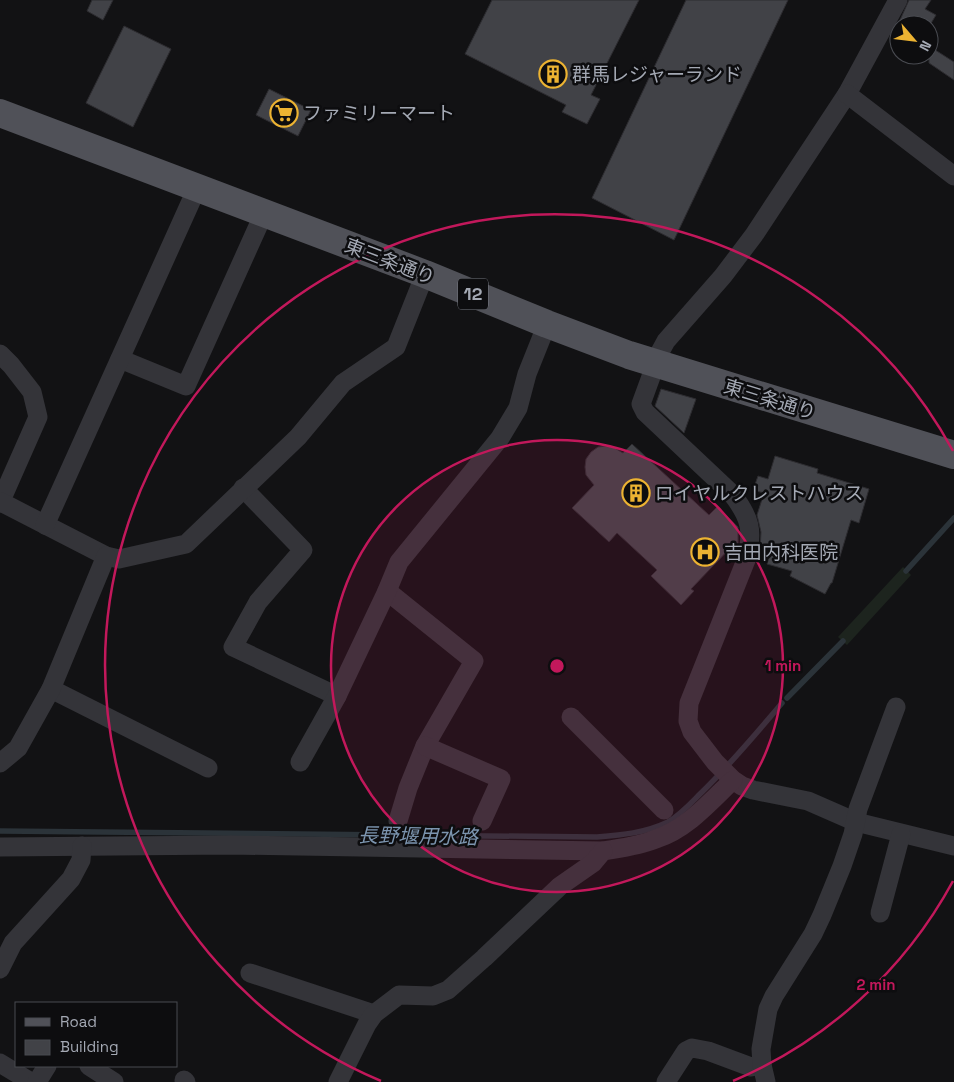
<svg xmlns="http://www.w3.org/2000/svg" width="954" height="1082" viewBox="0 0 954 1082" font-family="'Space Grotesk','Noto Sans JP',sans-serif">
<rect width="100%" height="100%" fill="#121214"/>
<path fill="#1d241e" d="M903,567l8,8 -64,70 -9,-8z"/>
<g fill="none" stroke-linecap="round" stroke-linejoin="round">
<g stroke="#2b3339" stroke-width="5.5">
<path d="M906,571l48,-53"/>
<path d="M787,698l56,-57"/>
<path d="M0,831l597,6c25,-2 48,-4 71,-15 12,-7 22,-18 32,-28 29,-28 56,-60 82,-91"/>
</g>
</g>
<g fill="#414247" stroke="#2d2c30">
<path d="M92,0h21l-10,20 -16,-9z"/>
<path d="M492,0h147l-48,95 9,4 -13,25 -25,-12 4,-7 -101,-51z"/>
<path d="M686,0h102l-114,240 -82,-42z"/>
<path d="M909,0h22l-6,9 11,6 -6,10h-21l-9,-5z"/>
<path d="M124,26l47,23 -38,78 -47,-24z"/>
<path d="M929,46l25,16v18l-25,-17z"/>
<path d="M269,89l42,21 -13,26 -42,-21z"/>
<path d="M661,389l35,10 -12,34 -29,-27z"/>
<path d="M632,444l77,71 8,-8 21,20v18l-4,-1 -43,45 3,2 -13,14 -30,-29 6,-6 -40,-37 -8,9 -37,-34 22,-23 -8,-10 -1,-8 1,-8 5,-7 7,-5 8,-1 7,1 10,6z"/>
<path d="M775,456l43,13 -1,4 52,16 -10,34 -8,-3 -19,63h-1l-6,11 -35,-18 2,-5 -25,-7 3,-10 -10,-3 1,-19 -4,-17 7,-22 -11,-3 5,-14 10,3z"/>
</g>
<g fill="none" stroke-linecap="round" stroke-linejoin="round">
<g stroke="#343439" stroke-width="19">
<path d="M898,0l-51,94 -93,141 -31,41 -57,65 -6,11 -19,52 4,8 87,82c18,23 22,37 14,66l-57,143 -1,18 4,11 23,30 18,18 9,6 11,4 55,11 48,21 98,24"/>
<path d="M847,94l107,82"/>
<path d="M0,354l11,11 21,27 6,25 -38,86"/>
<path d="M120,359l66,27 78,-173"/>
<path d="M243,488l60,62 -45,52 -25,45 104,49"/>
<path d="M1,502l105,54 13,3 67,-15 112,-107 45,-54 53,-36 29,-73"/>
<path d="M45,525l152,-337"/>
<path d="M387,591l87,70 -49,85 -17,42 -10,33"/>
<path d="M51,689l157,79"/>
<path d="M571,717l93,93"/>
<path d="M425,746l76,33 -19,42"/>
<path d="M300,762l37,-66 50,-105 12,-29 101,-124 18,-30 9,-34 20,-50"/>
<path d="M0,763l18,-15 33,-59 55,-133"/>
<path d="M0,847l231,-2 372,6c18,-3 36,-5 53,-12 31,-10 54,-37 77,-59"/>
<path d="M880,913l21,-79"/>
<path d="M0,969l13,-26 58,-64 10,-19 1,-14"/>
<path d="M250,973l124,41"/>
<path d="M0,1063l31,19"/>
<path d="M89,1066l25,16"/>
<path d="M184,1080l2,2"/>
<path d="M37,1082l10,-16"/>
<path d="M338,1082l29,-58 7,-10 25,-19 34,1 15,-6 36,-32 76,-72 33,-23 10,-12"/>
<path d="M666,1082l20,-31 6,-3 16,3 43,16 11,-2"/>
<path d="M766,1082l-4,-17 -1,-16 7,-40 6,-13 39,-62 9,-19 20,-49 11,-32 5,-25 38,-102"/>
</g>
<path stroke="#505158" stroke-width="28" d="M0,113l425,161 122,50 82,31 325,100"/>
</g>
<circle cx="557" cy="666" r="226" fill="#c2185b" fill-opacity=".12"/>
<g fill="none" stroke="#c2185b" stroke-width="2.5">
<circle cx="557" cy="666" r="226"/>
<path d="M953 881A451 451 0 0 1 733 1081M381 1081A451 451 0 1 1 953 451"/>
</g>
<defs>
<g id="building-ring" transform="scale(1.4375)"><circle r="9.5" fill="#0d0d0f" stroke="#ecb332" stroke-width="1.5"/><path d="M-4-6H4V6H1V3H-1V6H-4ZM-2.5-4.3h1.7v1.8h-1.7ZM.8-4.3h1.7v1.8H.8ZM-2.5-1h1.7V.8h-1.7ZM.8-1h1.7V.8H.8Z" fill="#ecb332"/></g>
<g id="supermarket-ring" transform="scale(1.4375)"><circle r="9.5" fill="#0d0d0f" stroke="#ecb332" stroke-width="1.5"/><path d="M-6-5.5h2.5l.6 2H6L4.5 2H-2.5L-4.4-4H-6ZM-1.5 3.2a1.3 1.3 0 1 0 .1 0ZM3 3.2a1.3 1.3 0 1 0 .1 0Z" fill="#ecb332"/></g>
<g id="hospital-ring" transform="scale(1.4375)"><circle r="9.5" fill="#0d0d0f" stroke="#ecb332" stroke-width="1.5"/><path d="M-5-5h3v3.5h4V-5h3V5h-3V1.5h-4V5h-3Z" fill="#ecb332"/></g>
</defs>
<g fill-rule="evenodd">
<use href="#building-ring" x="553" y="74"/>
<use href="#supermarket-ring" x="284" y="113"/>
<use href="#building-ring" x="636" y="493"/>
<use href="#hospital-ring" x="705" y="552"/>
</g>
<g text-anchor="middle" stroke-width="5" stroke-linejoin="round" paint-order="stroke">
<rect fill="#0d0d0f" stroke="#777a82" stroke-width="1" x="458" y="278.5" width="30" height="31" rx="4"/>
<g font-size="18" font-weight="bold" fill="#a4a9b4">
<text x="473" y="300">12</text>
</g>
<g font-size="19" fill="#a4a9b4" stroke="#0d0d0f" text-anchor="start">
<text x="572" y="81">群馬レジャーランド</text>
<text x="303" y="120">ファミリーマート</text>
<text x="655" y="500">ロイヤルクレストハウス</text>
<text x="724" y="559">吉田内科医院</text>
</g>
<g font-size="19" fill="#a4a9b4" stroke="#0d0d0f">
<text transform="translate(390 261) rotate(21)" y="7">東三条通り</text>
<text transform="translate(770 399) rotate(17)" y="7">東三条通り</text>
</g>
<g font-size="20" font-style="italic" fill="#7c95af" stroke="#0d0d0f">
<text transform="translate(418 836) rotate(1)" y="7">長野堰用水路</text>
</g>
</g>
<circle cx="557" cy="666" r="8" fill="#c2185b" stroke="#0d0d0f" stroke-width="2.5"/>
<g font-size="15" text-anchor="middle" font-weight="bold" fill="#c2185b" stroke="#0d0d0f" stroke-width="5" stroke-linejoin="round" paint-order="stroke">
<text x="783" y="671">1 min</text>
<text x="876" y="990">2 min</text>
</g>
<rect x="15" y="1002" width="162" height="65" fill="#0d0d0f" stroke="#494b51"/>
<rect x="25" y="1018" width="25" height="8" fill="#505158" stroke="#494b51"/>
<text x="60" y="1027" font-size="15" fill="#a4a9b4">Road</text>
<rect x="25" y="1040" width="25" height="15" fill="#414247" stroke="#494b51"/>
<text x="60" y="1052" font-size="15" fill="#a4a9b4">Building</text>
<g transform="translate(914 40) rotate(118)"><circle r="24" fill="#0d0d0f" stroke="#494b51"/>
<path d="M0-4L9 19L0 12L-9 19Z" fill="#ecb332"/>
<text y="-8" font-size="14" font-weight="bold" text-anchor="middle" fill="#a4a9b4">N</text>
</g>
</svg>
